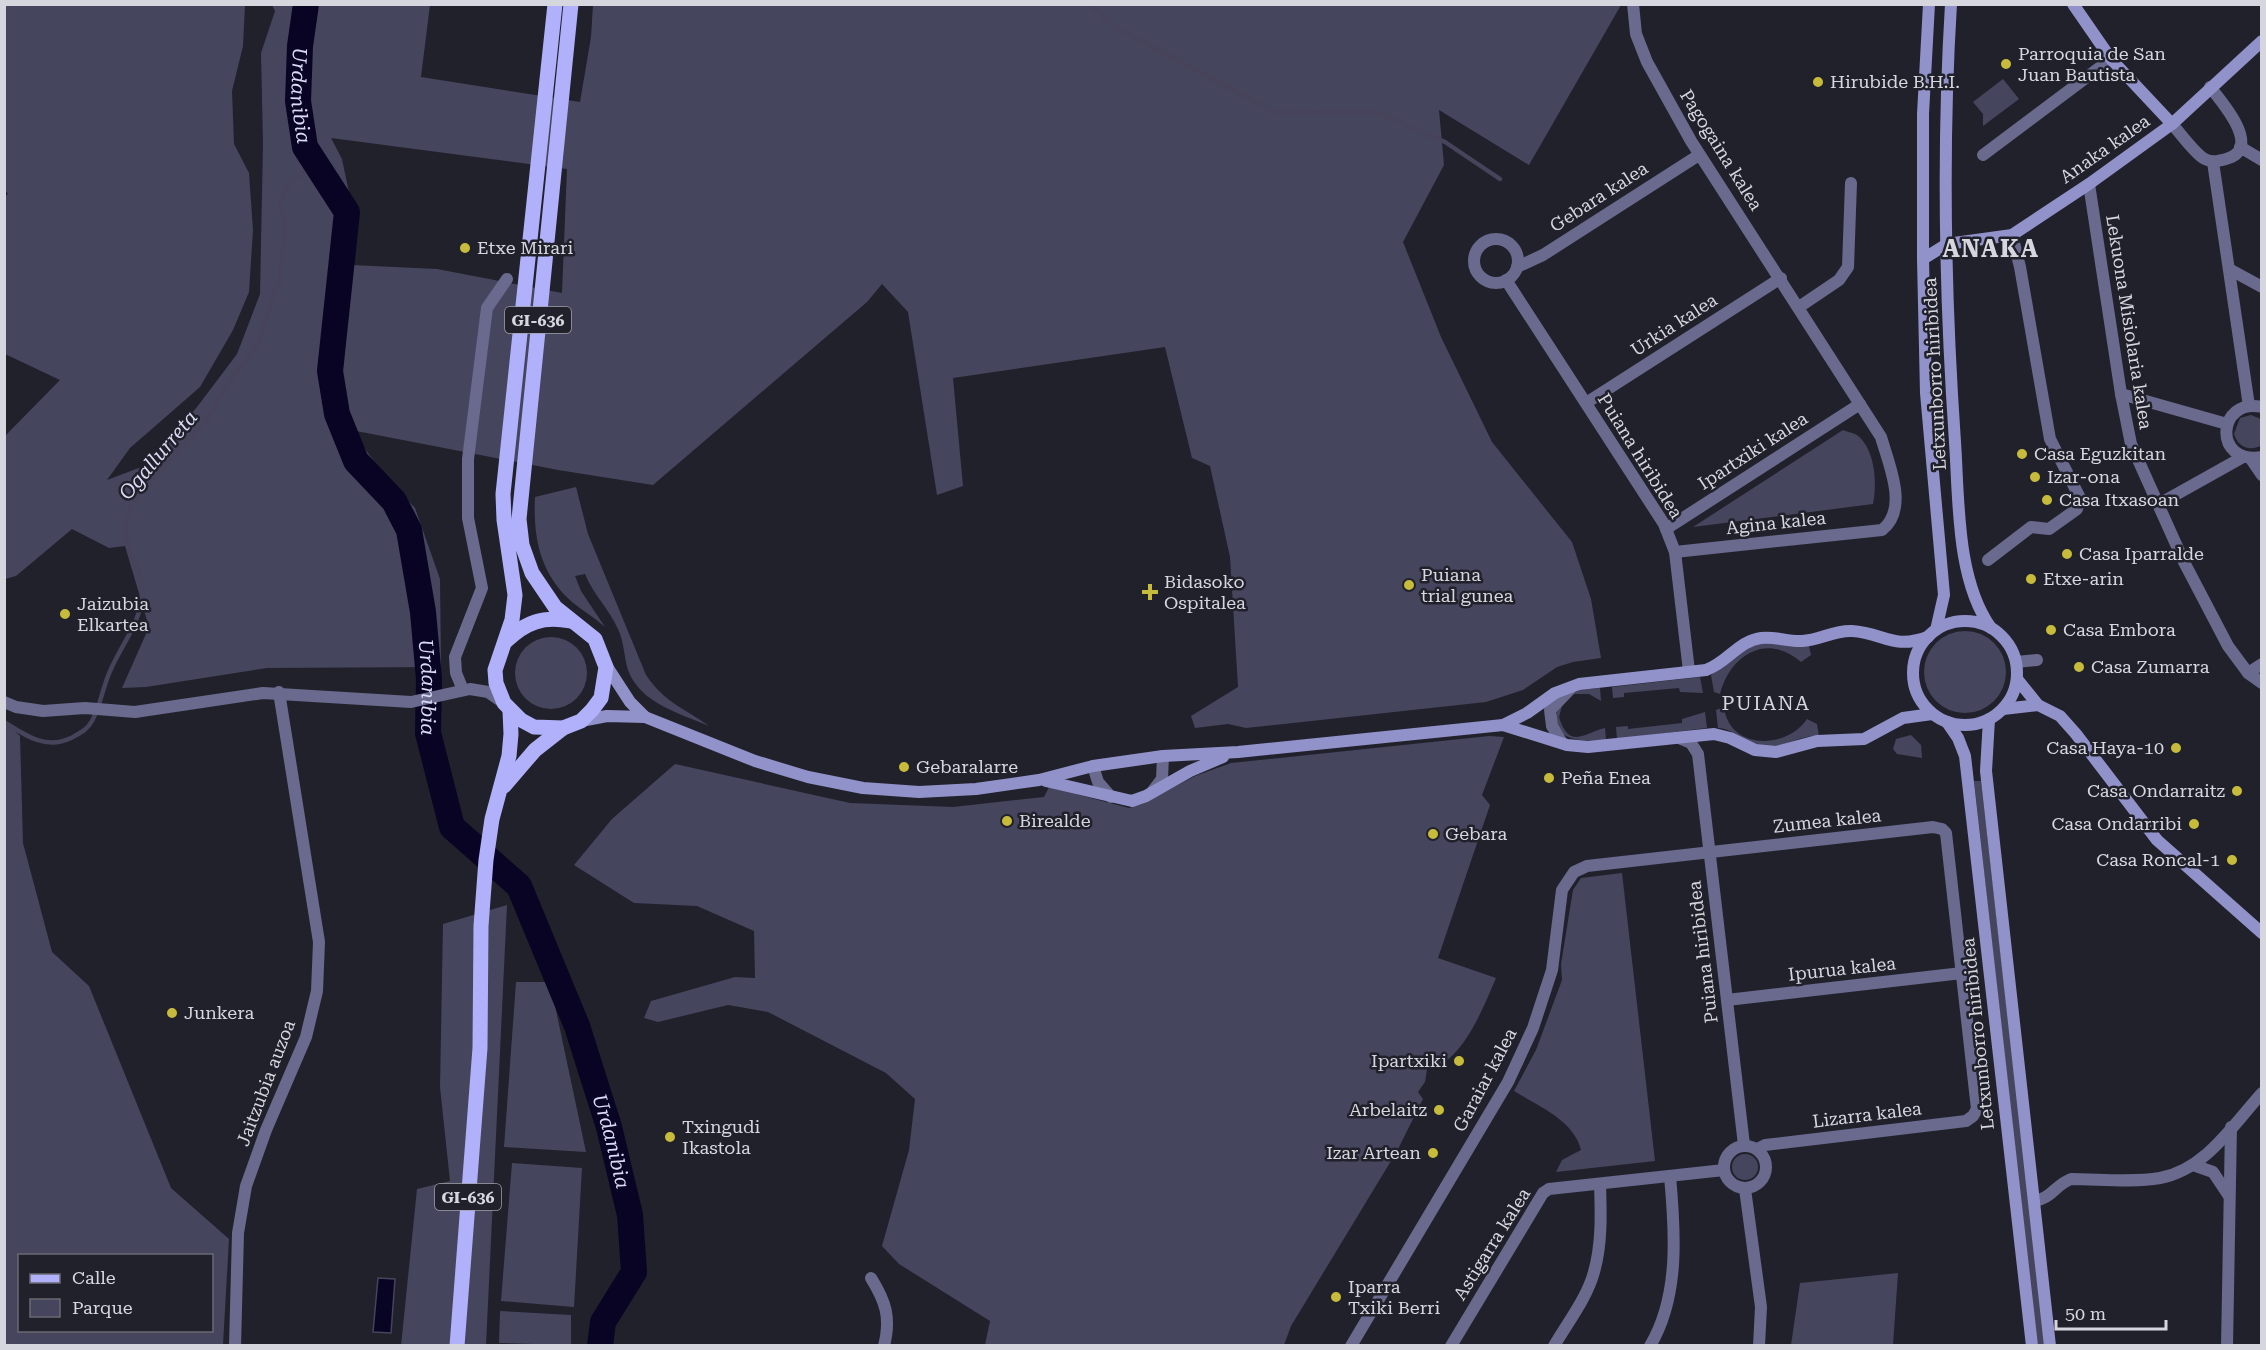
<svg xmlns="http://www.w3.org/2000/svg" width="2266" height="1350" viewBox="0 0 2266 1350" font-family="'Roboto Serif',serif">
<rect width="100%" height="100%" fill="#21212b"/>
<g fill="#45455e" fill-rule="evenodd">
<path d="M5,5h240l-2,41 -11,45 2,53 15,29 4,57 -4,62 -16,38 -33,57 -70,61 -23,32 37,-14 53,-59 40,-53 23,-60 3,-151 -2,-90 14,-42 -3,-6h158l-9,72 159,25 11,-65 2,-32h1028l-92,160 -90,-55 5,55 -41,77 38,95 51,105 80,100 19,57 10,59 -28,4 -16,5 -34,23 -37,12 -240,26 -18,-4 -33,4 -4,-12 47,-29 -8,-130 -20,-91 -18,-8 -27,-111 -212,31 10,108 -26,9 -29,-183 -26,-28 -15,18 -214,183 -95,-15 -207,-40 34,46 30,32 25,71 1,88 -174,1 -121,19 -24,1 27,-61 -24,-81 -16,2 -37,-19 -56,47 -11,3v-143l55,-56 -55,-26 -1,-157 4,-3 -3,-4zM331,138l236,31 -5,124 -125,-24 -86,-4 1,-58 -10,-48z"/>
<path d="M2003,79l16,20 -36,27v-12l-10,-12z"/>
<path d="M2251,415l10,4 1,26c-13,7 -24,2 -28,-11l6,-16z"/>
<path d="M1843,430c4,2 11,3 14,5 19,15 20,49 16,69l-180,23z"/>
<path d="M576,487l12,47 58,141c19,28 37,32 63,51 -30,-13 -69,-23 -81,-56 -4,-13 -4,-29 -10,-41 -9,-20 -25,-35 -33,-55l-10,2 6,15 24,36c-10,-9 -22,-16 -33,-25 -32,-28 -39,-64 -37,-105z"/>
<circle cx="1965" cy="672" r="41"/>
<circle cx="551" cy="673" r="36"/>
<path d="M1766,643l43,3 2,9 -10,7c-34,-30 -71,-7 -81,32l-6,-2 -3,-17 36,-28z"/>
<path d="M1700,677l3,16 -23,-1 -1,-4 -55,5v4l-11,1 -1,-11z"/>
<path d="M1600,688l1,13 -12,-7h-15l-12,12 -3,11c10,34 27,15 46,11l1,12c-31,3 -64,-2 -44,-41l17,-9z"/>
<path d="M1724,707c5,43 62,43 83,12l10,5 2,12c-22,-1 -40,15 -62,11 -14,-4 -24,-19 -39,-19l-2,-18z"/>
<path d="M1705,712l2,16 -90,11 -1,-12 12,-1v3l54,-6v-4z"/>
<path d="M4,721l16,15 3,107 29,109 37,34 82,202 58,51 -6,106h-218zM20,1256h192v74h-192z"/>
<path d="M1911,735l10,10 1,13 -25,-4 -4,-5 3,-10z"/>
<path d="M1489,736l15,1 -22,58 8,10 -52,153 58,20c-12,28 -35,88 -69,91l-2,13 -7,10 5,7 -26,52 -106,175 -7,19h-299l5,-24 -91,-57 -17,-18 27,-96 6,-51 -29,-26 -118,-61 -40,-7 -70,17 -14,-4 7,-17 84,-24 20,1 -1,-47 -57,-25 -63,-3 -60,-38 38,-46 63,-55 175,39 103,4 91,-10 5,-10 80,21 13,-4 53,-28 36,-13z"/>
<path d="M1974,781h7l64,564h-8z"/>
<path d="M1622,873l33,288 -99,11 6,-12 19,-10c-7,-30 -43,-44 -67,-59l22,-41 26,-70 -1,-16 12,-74 8,-12z"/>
<path d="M507,905l-21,440 -85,1 16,-157 33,-8 -10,-94 3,-163z"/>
<path d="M516,982h34l36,170 -82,-5z"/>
<circle cx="1745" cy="1167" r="13"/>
<path d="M512,1163l70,5 -8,139 -73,-6z"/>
<path d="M1898,1273l-5,72h-102l9,-62z"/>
<path d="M500,1311l71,4v30l-72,-2z"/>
</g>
<path fill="#090423" stroke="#46435b" stroke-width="1.5" d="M378,1278l17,1 -4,54 -18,-1z"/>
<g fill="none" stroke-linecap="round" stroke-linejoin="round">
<g stroke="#46435b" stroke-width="4.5">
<path d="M1090,4l22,21 164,88 101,-1 68,30 55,37"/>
<path d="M4,722c22,14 42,28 67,16 9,-5 16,-8 21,-17 9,-16 11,-36 19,-52 11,-25 30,-47 31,-75 1,-41 -31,-42 -9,-92l77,-86 12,-25 37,-48 13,-46 8,-15 5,-52 -4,-26 4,-14 10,-12 21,-13"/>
</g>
<path stroke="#090423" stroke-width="26" id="s1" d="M306,4l-6,42 -2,55 7,46 42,65 -17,159 7,43 19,47 38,40 15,29 14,82 6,67 -1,54 24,94 67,59 58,140 32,101 21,88 4,57 -31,50 -3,24"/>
<g stroke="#696a8d" stroke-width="12">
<path d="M1633,4l3,30 11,28 44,79 190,296c8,28 28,72 1,93l-207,22"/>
<path d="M2172,124c9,10 20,26 31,34 8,5 15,3 23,1 38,-10 -5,-58 -16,-72"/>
<path d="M2240,147l22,13"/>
<path d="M1983,155l128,-96"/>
<path d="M2213,162l36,244"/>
<path d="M2089,184l32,210 10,50 53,118 44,84 20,27 14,10"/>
<circle cx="1496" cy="261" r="22"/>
<path d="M1517,267l26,-12 156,-100"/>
<path d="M2229,269l33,18"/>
<path d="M1506,280l158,244 11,28 14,119"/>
<path d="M1799,307l40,-27 9,-13 3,-84"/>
<path d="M2121,394l106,30"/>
<path d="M1586,403l195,-125"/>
<path d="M2262,407c-45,-10 -50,58 0,50"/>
<path d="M2251,459l11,16"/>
<path d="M2159,504l84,-47"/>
<path d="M1666,529l194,-125"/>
<path d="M1988,560l43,-33 18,2 28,-20 3,-11 -30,-59 -30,-172 -8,-32"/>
<path d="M2016,662l21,-2"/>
<path d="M2248,673l14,-9"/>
<path d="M463,690l-7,-17 -1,-16 27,-69 -14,-70v-59l19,-151 20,-29"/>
<path d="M4,702l12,5 27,4 42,-3 50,4 128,-19 148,9 59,-13 18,3 16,11"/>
<path d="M1679,738l12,5 7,11 46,391"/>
<path d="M1562,743l-10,-17 -2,-16 20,-21"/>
<path d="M1093,766l5,16 13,15"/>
<path d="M1152,792l10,-13 1,-23"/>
<path d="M1727,1000l235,-27"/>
<circle cx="1745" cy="1167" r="21"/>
<path d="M2193,1165l20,7 16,24"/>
<path d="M1745,1189l16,118 -2,39"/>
<path d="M2034,1201c17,-2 21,-16 37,-22 28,0 61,4 89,-1 45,-8 73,-53 102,-85"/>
<path d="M871,1278c15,24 20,40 13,68"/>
<path d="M235,1346l3,-113 8,-47 20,-56 40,-93 11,-46 2,-49 -40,-250"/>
<path d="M1351,1346l157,-264 25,-54 19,-58 10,-80 12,-18 13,-6 346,-39 9,2 4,4 31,276 -4,7 -7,5 -201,24 -8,4"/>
<path d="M1451,1346l92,-153 6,-4 175,-19"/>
<path d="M1554,1346c14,-24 33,-48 40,-74 8,-28 7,-59 6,-88"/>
<path d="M1650,1346c30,-50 25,-115 20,-170"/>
<path d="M2227,1346l4,-219"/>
</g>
<g stroke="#9292cb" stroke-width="12">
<path d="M1929,4l-6,110v145l3,134 18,202 -8,35"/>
<path d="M1951,4c-9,146 -6,293 4,438 4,58 1,137 36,186"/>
<path d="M2073,4l38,55 61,65"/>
<path d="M1923,259l24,-15 65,-9 77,-51 83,-60 90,-83"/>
<circle cx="1965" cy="673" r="52"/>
<path d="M606,665l24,37 15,15"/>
<path d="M2017,679l21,26"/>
<path d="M2003,709l35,-4 22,11 16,18 81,106 105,93"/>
<path d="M1989,719l-3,52 64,575"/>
<path d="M581,721l26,-5 38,1 110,44 53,16 55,11 56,4 57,-3 63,-9 54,-14 70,-10 75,-4 265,-27 64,20 21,2 126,-13 16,4 25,12 21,2 41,-11 47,-2 39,-21 29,-4"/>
<path d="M1947,722l11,16 7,18 67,590"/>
<path d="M1503,725l24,-12 28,-20 24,-9 127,-14c21,-7 32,-29 55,-32 14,-2 27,4 41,3 18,-1 32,-11 50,-10 32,2 40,19 76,6"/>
<path d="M1046,781l86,20 14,-5 44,-25 33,-14"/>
</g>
<g stroke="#b1b1fb" stroke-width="15">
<path d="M555,4l-52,490 1,26 11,75 -3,25 -17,50 1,13 8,20 17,17 13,7 29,1 18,-7 11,-11 9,-12 5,-31 -11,-28 -40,-32 -23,-34 -10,-28 -3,-26 52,-515"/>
<path d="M506,641c20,-19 37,-25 64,-20"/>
<path d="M504,786l31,-36 28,-22"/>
<path d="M457,1346l23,-298 1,-122 5,-66 6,-41 17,-63 2,-22 -1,-23"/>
</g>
</g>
<g fill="#c7bb3b" stroke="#21212b" stroke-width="2">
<circle cx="2006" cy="64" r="6"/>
<circle cx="1818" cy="82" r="6"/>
<circle cx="465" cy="248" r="6"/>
<circle cx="2022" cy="454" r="6"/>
<circle cx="2035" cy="477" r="6"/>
<circle cx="2047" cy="500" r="6"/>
<circle cx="2067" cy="554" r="6"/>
<circle cx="2031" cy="579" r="6"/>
<circle cx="1409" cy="585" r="6"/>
<path d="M1147 583h6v6h6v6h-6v6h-6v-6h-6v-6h6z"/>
<circle cx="65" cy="614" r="6"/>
<circle cx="2051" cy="630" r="6"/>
<circle cx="2079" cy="667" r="6"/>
<circle cx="2176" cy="748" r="6"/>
<circle cx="904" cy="767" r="6"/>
<circle cx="1549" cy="778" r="6"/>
<circle cx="2237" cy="791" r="6"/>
<circle cx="1007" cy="821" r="6"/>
<circle cx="2194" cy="824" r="6"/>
<circle cx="1433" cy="834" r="6"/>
<circle cx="2232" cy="860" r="6"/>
<circle cx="172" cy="1013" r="6"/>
<circle cx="1459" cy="1061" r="6"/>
<circle cx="1439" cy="1110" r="6"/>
<circle cx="670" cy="1137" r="6"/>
<circle cx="1433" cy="1153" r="6"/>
<circle cx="1336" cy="1297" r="6"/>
</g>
<g text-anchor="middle" stroke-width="5" stroke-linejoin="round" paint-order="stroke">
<g fill="#21212b" stroke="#a0a0a8" stroke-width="1.5">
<rect x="505" y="307" width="66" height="26" rx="4.5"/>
<rect x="435" y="1184" width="66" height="26" rx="4.5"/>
</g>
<g font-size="16" font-weight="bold" fill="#d6d7de">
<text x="538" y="326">GI-636</text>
<text x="468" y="1203">GI-636</text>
</g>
<g font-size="18" fill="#d6d7de" stroke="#21212b" text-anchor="start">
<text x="2018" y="60">Parroquia de San<tspan x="2018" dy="21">Juan Bautista</tspan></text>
<text x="1830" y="88">Hirubide B.H.I.</text>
<text x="477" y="254">Etxe Mirari</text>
<text x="2034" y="460">Casa Eguzkitan</text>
<text x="2047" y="483">Izar-ona</text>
<text x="2059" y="506">Casa Itxasoan</text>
<text x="2079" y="560">Casa Iparralde</text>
<text x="1421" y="581">Puiana<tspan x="1421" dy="21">trial gunea</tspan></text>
<text x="2043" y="585">Etxe-arin</text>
<text x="1164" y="588">Bidasoko<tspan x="1164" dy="21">Ospitalea</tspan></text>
<text x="77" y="610">Jaizubia<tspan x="77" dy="21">Elkartea</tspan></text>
<text x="2063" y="636">Casa Embora</text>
<text x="2091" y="673">Casa Zumarra</text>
<text x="2164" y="754" text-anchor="end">Casa Haya-10</text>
<text x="916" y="773">Gebaralarre</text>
<text x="1561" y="784">Peña Enea</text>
<text x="2225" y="797" text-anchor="end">Casa Ondarraitz</text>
<text x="1019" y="827">Birealde</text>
<text x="2182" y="830" text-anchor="end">Casa Ondarribi</text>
<text x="1445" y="840">Gebara</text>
<text x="2220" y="866" text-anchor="end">Casa Roncal-1</text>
<text x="184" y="1019">Junkera</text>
<text x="1447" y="1067" text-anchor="end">Ipartxiki</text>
<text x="1427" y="1116" text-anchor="end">Arbelaitz</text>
<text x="682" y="1133">Txingudi<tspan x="682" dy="21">Ikastola</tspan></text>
<text x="1421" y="1159" text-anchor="end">Izar Artean</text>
<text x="1348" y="1293">Iparra<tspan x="1348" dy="21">Txiki Berri</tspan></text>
</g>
<g font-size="18" fill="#d6d7de" stroke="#21212b">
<text transform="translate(2105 149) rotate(-35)" y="6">Anaka kalea</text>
<text transform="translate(1721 150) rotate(58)" y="6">Pagogaina kalea</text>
<text transform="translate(1599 197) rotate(-33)" y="6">Gebara kalea</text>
<text transform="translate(2129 322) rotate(81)" y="6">Lekuona Misiolaria kalea</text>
<text transform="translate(1674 325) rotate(-33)" y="6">Urkia kalea</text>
<text transform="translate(1935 374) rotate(-93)" y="6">Letxunborro hiribidea</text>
<text transform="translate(1753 451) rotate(-33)" y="6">Ipartxiki kalea</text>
<text transform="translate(1640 456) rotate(58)" y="6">Puiana hiribidea</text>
<text transform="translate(1776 523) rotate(-6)" y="6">Agina kalea</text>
<text transform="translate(1827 821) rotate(-6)" y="6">Zumea kalea</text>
<text transform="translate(1703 952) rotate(-97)" y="6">Puiana hiribidea</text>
<text transform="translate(1842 969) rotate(-6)" y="6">Ipurua kalea</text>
<text transform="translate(1978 1034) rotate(-96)" y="6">Letxunborro hiribidea</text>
<text transform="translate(1485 1080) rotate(-62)" y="6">Garaiar kalea</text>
<text transform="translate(266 1083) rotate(-69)" y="6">Jaitzubia auzoa</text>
<text transform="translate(1867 1115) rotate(-7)" y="6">Lizarra kalea</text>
<text transform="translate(1492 1244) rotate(-58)" y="6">Astigarra kalea</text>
</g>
<g font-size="20" font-style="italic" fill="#d9daf5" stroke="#21212b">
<text dy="7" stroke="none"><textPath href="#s1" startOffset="92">Urdanibia</textPath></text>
<text transform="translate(158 455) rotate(-50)" y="7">Ogallurreta</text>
<text dy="7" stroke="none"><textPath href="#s1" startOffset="722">Urdanibia</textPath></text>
<text dy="7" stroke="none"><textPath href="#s1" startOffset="1226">Urdanibia</textPath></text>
</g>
<g font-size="20" letter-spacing="1.5" fill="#d6d7de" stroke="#21212b">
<text x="1766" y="710">PUIANA</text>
</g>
<g font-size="24" font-weight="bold" letter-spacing="1.5" fill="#d6d7de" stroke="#21212b">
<text x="1991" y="257">ANAKA</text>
</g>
</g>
<rect width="2266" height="1350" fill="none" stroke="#d6d7de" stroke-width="12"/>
<rect x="18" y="1254" width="195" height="78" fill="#21212b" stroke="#696a73" stroke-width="1.5"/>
<rect x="30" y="1274" width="30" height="9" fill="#b1b1fb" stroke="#696a73" stroke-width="1.5"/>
<text x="72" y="1284" font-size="18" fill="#d6d7de">Calle</text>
<rect x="30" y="1299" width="30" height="18" fill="#45455e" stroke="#696a73" stroke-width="1.5"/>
<text x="72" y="1314" font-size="18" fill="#d6d7de">Parque</text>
<path d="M2056 1320v9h110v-9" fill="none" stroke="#d6d7de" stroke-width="3"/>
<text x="2065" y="1320" font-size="18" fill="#d6d7de" stroke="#21212b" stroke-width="4.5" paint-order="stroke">50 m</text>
</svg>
